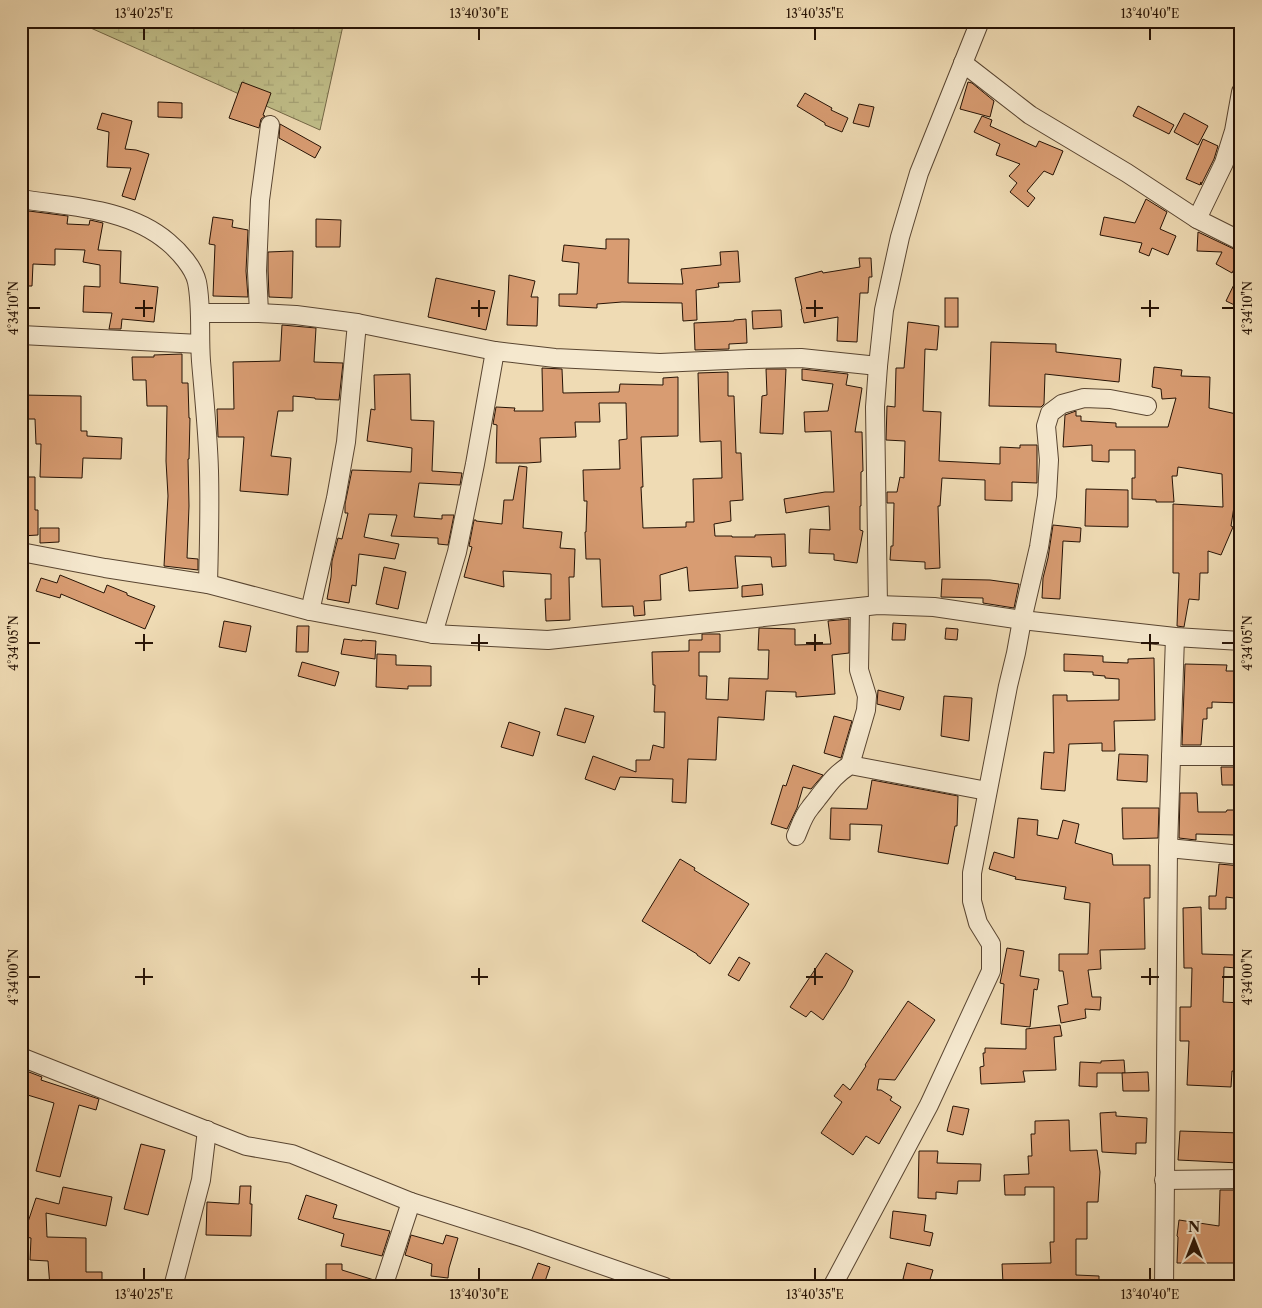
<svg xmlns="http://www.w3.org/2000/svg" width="1262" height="1308" viewBox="0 0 1262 1308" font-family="'Libre Caslon Text',serif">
<defs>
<pattern id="wetland-marsh" width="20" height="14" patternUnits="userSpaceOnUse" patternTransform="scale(1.25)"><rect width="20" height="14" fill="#c0be89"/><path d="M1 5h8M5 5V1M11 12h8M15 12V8" fill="none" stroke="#a5a275"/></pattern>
</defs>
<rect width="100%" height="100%" fill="#efdbb4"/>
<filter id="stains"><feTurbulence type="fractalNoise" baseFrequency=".004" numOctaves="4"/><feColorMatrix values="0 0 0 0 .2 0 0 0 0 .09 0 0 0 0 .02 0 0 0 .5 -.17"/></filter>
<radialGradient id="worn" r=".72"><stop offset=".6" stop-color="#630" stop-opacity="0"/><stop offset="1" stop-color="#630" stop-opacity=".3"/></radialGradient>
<path fill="url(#wetland-marsh)" stroke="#746847" d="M75,21h269l-24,109z"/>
<g fill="#d89c72" stroke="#271305">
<path d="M242,82l29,11 -8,22 2,1 -4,3 -2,9 -30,-10z"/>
<path d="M968,82l4,1 22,18 -4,16 -30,-8z"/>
<path d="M805,93l27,15 -1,2 17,8 -6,14 -17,-7v-2l-28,-17z"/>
<path d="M158,102l24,1v15l-24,-1z"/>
<path d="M859,104l15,3 -5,20 -16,-4z"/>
<path d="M1138,106l36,19 -5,9 -36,-18z"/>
<path d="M102,113l30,8 -7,28 11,1 13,4 -14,46 -13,-4 9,-28 -24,-1 2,-35 -12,-3z"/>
<path d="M1184,113l24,13 -10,19 -24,-13z"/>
<path d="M982,116l10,4 -2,6 46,21 3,-6 24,10 -10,24 -9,-4 -17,20 8,7 -7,9 -18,-15 7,-9 -8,-7 11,-12 -24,-9 4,-11 -26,-12z"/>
<path d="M280,124l41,23 -6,11 -36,-20z"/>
<path d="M1203,139l15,7 -4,13 -13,26v-3l-1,3 -14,-6z"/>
<path d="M1146,199l21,13 -7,17 16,7 -8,19 -16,-7 -3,8 -10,-4 3,-9 -42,-8 4,-18 31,6z"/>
<path d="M21,210l47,6 -1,8 22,1 1,-5 13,3 -5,27 23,1 -1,32 38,4 -4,35 -32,-3 -1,10h-12l3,-16 -29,-1 1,-26 16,1v-22l-17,-3 2,-12 -30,-1v16l-22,-1 -1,22h-11z"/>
<path d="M213,217l20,3 -1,7 16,3 -2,41 2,26 -35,-1 2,-51 -6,-1z"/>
<path d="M316,219l25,1 -1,27h-24z"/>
<path d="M1198,232l38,18 5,1v5l-9,17 -16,-9 6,-12 -25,-1z"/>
<path d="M606,239h23l-1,44 55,1 -2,-15 40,-4 -1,-13 18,-1 2,31 -22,1 1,4 -23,3 1,30 -14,1 -1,-18 -60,-1 -25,2v4l-38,-2v-12h18l2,-31 -17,-2 2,-16 42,4z"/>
<path d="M293,251l-1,47 -23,-1 -1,-26v-19z"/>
<path d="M859,258h12l1,19h-3l-1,16h-8l-3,49 -20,-1 1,-24 -34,6 -3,-14h1l-7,-31 27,-7 1,2 37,-6z"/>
<path d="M1241,270v38l-15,-7z"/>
<path d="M509,275l26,6 -4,16h7l-1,29 -30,-1z"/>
<path d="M436,278l59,13 -9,39 -58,-13z"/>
<rect x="945" y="298" width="13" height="29"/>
<path d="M781,310l1,17 -29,2 -1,-18z"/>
<path d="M746,319l1,24 -18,1v5l-34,1 -1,-27 40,-2v-1z"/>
<path d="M908,322l31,4 -2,24 -12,-1 -2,62 18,1 -2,49 61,3v-17l20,1v-3h17v38l-25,-1v19l-27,-1v-20l-43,-2 -2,28h-2l2,62 -15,1v-7l-35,-2 1,-14h2l1,-43h-7v-11h10l3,-15 4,1 1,-37 -19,-1 1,-34 8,1 1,-39h8z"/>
<path d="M282,325l34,3 -2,34 29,1 -4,37 -24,-1v-1l-22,-2v15h-15l-7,45 20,2 -3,37 -48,-4 4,-54h-26l-1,-28h17l-1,-47 47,-1z"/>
<path d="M991,342l65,2v8l65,7 -2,23 -74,-8 -1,30 -3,3 -52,-1z"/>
<path d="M182,354v29h6l1,35h1l-1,41h-1l1,47 -2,52 11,1v11l-34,-4 4,-70 -2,-35 1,-55h-20l-1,-26h-13l-1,-23h22v-2z"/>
<path d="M1154,367l28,3 -1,6 29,1 -1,31 32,7v85h-6l-4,26 2,1 -12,28 -13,-4v22h-8l-1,27 -10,-1 -5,28 -7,-1 2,-53h-6v-69l50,3 -1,-33 -44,-7 -1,9h-5l2,26h-18v-2l-24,-1v-21h3v-28h-26v12l-17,-1v-16l-29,2 2,-32 11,-4v5h5v5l35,2v4h52l8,-29 -14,1 -1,-10 -9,-2z"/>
<path d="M542,368l20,1 1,24 56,-1 1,-8 43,1v-7l15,-1v59l-37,1 2,50h-2l2,41 43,-1v-5h8l-1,-43 29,-1 -1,-37 -21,1 -2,-69 30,-1v24h6l2,57h5l2,47 -13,1 1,20 -17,3 1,12h17v1h23v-2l30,-1 1,32 -14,1 -1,-10 -36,-1 3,32 -49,3 -2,-24 -27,8 1,25 -17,1 1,14 -11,1 -1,-10 -31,1 -2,-48h-14l-1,-27h1l1,-31h-3l-1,-31 37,-1 -1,-29 8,-1 -1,-36h-27l1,19h-25l1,15 -36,1 1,24 -14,1h-31l1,-38 -4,-1 3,-17 19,1 -1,3h29z"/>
<path d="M766,369h20l-3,65 -23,-1 2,-37 5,-1z"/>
<path d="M802,369l46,5 -2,11 16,3 -7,44h7l1,39 -2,1v34h-1v24l3,1 -6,32 -23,-3v-6l-25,-1 1,-24 20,1 -1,-24 -43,7 -2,-14 41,-7h9l-3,-61 -26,1 -1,-20 24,-1 5,-27 -31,-4z"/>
<path d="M410,374l1,46 23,1 -2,50 30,2 -2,12 -41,-2 -5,34 28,2v-4h12l-6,30 -10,-1v-6l-47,-2 6,-21 -28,-1 -5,23 35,7 -4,15 -36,-5 -3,32 -4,-1 -3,18 -22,-4 4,-22 1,-16 6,-23 4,1 6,-26h-3v-9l7,-34 59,2 1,-24 -45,-7 4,-32 4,1 -1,-35z"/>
<path d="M21,395l60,1v35h6v5l35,2 -1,21 -38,-1 -1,20 -42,-1 1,-33h-5l-1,-25h-14z"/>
<path d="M519,466l8,1 -4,61 39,4 -2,16 15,1 -1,28h-5l1,43 -24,1 -1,-22h6v-25l-48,-3 1,16 -40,-10 8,-30 -3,-1 5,-26h2v1l26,3 2,-24h9z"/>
<path d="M21,477h14v33h3v25l-17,1z"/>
<path d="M1086,489l42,1v37l-43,-1z"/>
<path d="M1053,525l28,3 -1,14 -17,-1 -3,58 -18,-1 1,-20 5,-20z"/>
<path d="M40,528h19v14l-19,1z"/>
<path d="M384,567l22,5 -8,37 -22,-5z"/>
<path d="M60,575l44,18 3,-8 20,8v2l28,11 -10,23 -84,-35 -1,4 -24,-7 5,-13 16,5z"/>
<path d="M942,579l48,1 29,4 -5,24 -31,-5v-5l-42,-1z"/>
<path d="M762,584l1,11 -21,2v-11z"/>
<path d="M849,619v34l-17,2 3,39 -39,3v-5l-30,-1 -2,29 -46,-3 -2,43 -28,-1 -2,44 -14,-1 1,-23 -53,-2 -5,13 -30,-11 8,-23 43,16v-12h14l3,-15 11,3 1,-36h-11l1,-27h-2l-1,-33 37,-1v-11h13v-6h18v18h-21v24h8l-1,23 22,1 1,-22 39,1 1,-29h-11l1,-22 36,1v16l36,-1 -3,-23z"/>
<path d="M224,621l27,5 -5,26 -27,-5z"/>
<path d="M893,623l13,1 -1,16h-13z"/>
<path d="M297,626h12l-1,26h-12z"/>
<path d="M946,628l12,1 -1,11 -12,-1z"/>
<path d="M344,639l18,2v-1l14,1 -1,18 -34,-5z"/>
<path d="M377,654l19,1v10l35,1v20h-23v3l-32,-2z"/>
<path d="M1064,654l39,2v6l25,1v-4l26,-1 1,62 -41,1 1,30h-13v-8l-33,1 -4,47 -24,-2 3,-37 10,1 -1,-58h14v6l52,-1v-21l-14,-1v-2l-12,-1v-3l-29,-1z"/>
<path d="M302,662l37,10 -4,14 -37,-10z"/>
<path d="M1185,664l42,1 -1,6h15v32l-29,-1v6h-5v11h-4l-2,26h-19z"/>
<path d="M878,690l26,7 -4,13 -23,-6z"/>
<path d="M944,696l28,2 -3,43 -28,-5z"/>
<path d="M565,708l29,8 -9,27 -28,-8z"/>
<path d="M834,716l18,5 -11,37 -17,-5z"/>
<path d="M509,722l31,10 -7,24 -32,-9z"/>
<path d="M1119,754l29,1 -1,27 -30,-2z"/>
<path d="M793,765l30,10 -12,14 -8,-2 -6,21 -10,21 -16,-5 12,-39 3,1z"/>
<path d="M1221,767h20v18h-19z"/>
<path d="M872,780l86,16 -1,30h-2l-7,38 -70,-12 4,-27 -32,-1v16l-20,-1 1,-31 36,1z"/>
<path d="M1180,793h17l1,19h28l1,-2h14v12h-6v13l-39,-1v6l-17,-2z"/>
<path d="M1122,808h37l-1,30 -35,1z"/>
<path d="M1018,818l20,2 -1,15 21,4 5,-19 16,4 -4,19 37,11 1,11h37v33h-6l1,51 -45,1 1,19 -13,1 4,27h9l-1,13 -15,-1 1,9 -25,5 -3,-17 10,-2 -5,-33h-4v-17h29l2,-51 -26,-4 2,-12 -51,-8 1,-2 -27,-8 5,-17 20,6z"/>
<path d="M680,859l15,9 -1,2 55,34 -39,60 -13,-9v-1l-55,-33z"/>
<path d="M1219,864l22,2v33l-15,-2v12h-17v-13h7z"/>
<path d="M1201,907l1,47 35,1 -1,13 -12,-1 -1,35 18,1v69l-9,-1 -1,16 -44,-2 2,-44h-9v-34h11l1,-39h-8l-1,-60z"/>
<path d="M1007,948l17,3 -4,25 19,3 -2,11 -3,-1 -4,38 -29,-3 3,-40 -4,-1z"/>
<path d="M826,953l27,18 -8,15 -22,34 -12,-9 -5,6 -16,-10z"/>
<path d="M739,957l11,6 -11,18 -11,-6z"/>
<path d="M908,1001l27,19 -40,60 -16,-1 -2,11h4l11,7 -2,3 11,7 -22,37 -13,-8 -13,19 -32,-22 21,-31 -8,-6 9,-12 7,6 16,-24 -1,-1z"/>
<path d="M1060,1025l2,11 -8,1 2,33 -33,1 2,11 -44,2 -1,-17 4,-1 -1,-13h2v-5l41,1v-20z"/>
<path d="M1124,1060l1,13h-28v14l-18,-1 1,-24 21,1v-2z"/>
<path d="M21,1069l21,8 -1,3 58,19 -3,11 -17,-5 -19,72 -24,-6 18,-68 -33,-10z"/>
<path d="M1148,1072l1,19h-26l-1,-18z"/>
<path d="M953,1106l16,3 -6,26 -16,-4z"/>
<path d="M1116,1112v4l31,2 -1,25h-10v11l-34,-2 -2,-39z"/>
<path d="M1069,1120l1,31 27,-1 3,22 -2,30h-11v37h-11v36l23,1v11l-48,-1v-4l-48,1 -1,-19 49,-1 -1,-21h4v-55h-29v8h-20l-1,-20 25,-1 -1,-18h4l-1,-22h4v-13z"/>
<path d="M1180,1131l60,2 -1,30 -61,-3z"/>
<path d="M141,1144l24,6 -17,65 -24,-6z"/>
<path d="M919,1151h19l-1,12 44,1 -1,17h-22l-1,13 -21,-2v7l-18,-1z"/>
<path d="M240,1186h11l-1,18h2l-1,32 -45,-1 1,-33 32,2z"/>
<path d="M63,1187l49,10 -6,29 -60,-13 1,24 39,1v34h16v15h-52l-2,-26 -18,-1 1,-22 -10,-2v-16l7,2 8,-24 23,6z"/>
<path d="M1220,1190h21v73h-64l1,-26 -1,-1 2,-16 40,6z"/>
<path d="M306,1195l31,10 -4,13 57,13 -8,25 -41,-10 3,-12 -46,-15z"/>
<path d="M893,1211l33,4 -2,16 9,2 -3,13 -40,-8z"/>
<path d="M411,1235l32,9 3,-9 12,3 -9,30 -1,10 -17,-2 1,-12 -27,-9z"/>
<path d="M538,1263l12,4 -7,20h-14z"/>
<path d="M907,1263l26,7 -5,16 -25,-7z"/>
<path d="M326,1264h16v6l32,10 -1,7h-47z"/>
</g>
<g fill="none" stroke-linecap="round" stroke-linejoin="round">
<g stroke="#594531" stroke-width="20">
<g id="minor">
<path d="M963,63l67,52 97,58 70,46 44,22"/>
<path d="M21,199c50,8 107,9 147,43 11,9 26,26 29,40 5,25 2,53 4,79 3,36 7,73 8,110 1,38 0,76 -1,113"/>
<path d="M1197,219l27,-56 10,-32 7,-39"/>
<path d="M200,313h59l37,2 61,8 138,28 60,7 105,5 89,-4 52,-1 77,8"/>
<path d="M259,313l-2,-42 3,-71 10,-75"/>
<path d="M21,335l179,9"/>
<path d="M21,552l84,16 103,16 102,27 123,23 115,6 330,-35 56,2 88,13 153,17 66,4"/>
<path d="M878,605l-3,-198 3,-41 6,-56 16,-73 19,-64 61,-152"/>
<path d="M310,611l26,-113 10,-56 11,-119"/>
<path d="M433,634l24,-82 18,-88 20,-113"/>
<path d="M1171,756h70"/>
<path d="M850,765l16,-55 1,-14 -8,-26 1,-63"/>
<path d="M796,836c4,-9 7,-20 14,-28 2,-3 5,-6 7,-9 12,-15 16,-23 33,-34l137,26"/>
<path d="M1168,848l73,7"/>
<path d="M21,1057l225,89 46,8 119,48 113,36 141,49"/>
<path d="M1164,1180l77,-1"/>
<path d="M173,1287l28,-107 6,-50"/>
<path d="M383,1287l28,-85"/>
<path d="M832,1287l97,-182 62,-134v-27l-13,-21 -6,-22v-28l36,-187 8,-33 6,-33 17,-73 8,-51 2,-36 -3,-34 4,-13 12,-9 22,-6 26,1 37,7"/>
<path d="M1164,1287l4,-439 7,-211"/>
</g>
</g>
<use href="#minor" stroke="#f5e8ce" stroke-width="18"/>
</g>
<path fill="none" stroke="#271305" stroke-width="2" d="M144,28v12M479,28v12M815,28v12M1150,28v12M144,300v17M479,300v17M815,300v17M1150,300v17M28,308h12M135,308h18M471,308h17M806,308h17M1141,308h18M1222,308h12M144,634v17M479,634v17M815,634v17M1150,634v17M28,643h12M135,643h18M471,643h17M806,643h17M1141,643h18M1222,643h12M144,968v17M479,968v17M815,968v17M1150,968v17M28,977h12M135,977h18M471,977h17M806,977h17M1141,977h18M1222,977h12M144,1268v12M479,1268v12M815,1268v12M1150,1268v12"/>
<rect width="1262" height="1308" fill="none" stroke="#efdbb4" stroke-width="55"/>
<g transform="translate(1194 1240)" stroke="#f5e8ce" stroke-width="4" paint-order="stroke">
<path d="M0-4L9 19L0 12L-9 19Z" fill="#271305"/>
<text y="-8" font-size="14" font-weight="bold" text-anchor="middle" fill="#271305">N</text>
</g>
<rect x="28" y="28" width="1206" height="1252" fill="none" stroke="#271305" stroke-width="2"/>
<g font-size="12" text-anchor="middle" fill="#271305">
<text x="144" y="18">13°40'25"E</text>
<text x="479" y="18">13°40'30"E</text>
<text x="815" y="18">13°40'35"E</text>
<text x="1150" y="18">13°40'40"E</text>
<text transform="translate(14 308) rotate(-90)" y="4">4°34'10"N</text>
<text transform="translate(1248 308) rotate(-90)" y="4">4°34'10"N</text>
<text transform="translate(14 643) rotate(-90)" y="4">4°34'05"N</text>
<text transform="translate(1248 643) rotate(-90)" y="4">4°34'05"N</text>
<text transform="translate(14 977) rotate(-90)" y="4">4°34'00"N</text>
<text transform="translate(1248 977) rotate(-90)" y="4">4°34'00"N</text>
<text x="144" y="1299">13°40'25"E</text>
<text x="479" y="1299">13°40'30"E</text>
<text x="815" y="1299">13°40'35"E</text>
<text x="1150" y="1299">13°40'40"E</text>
</g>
<rect width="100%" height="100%" filter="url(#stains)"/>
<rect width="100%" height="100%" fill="url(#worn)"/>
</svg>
